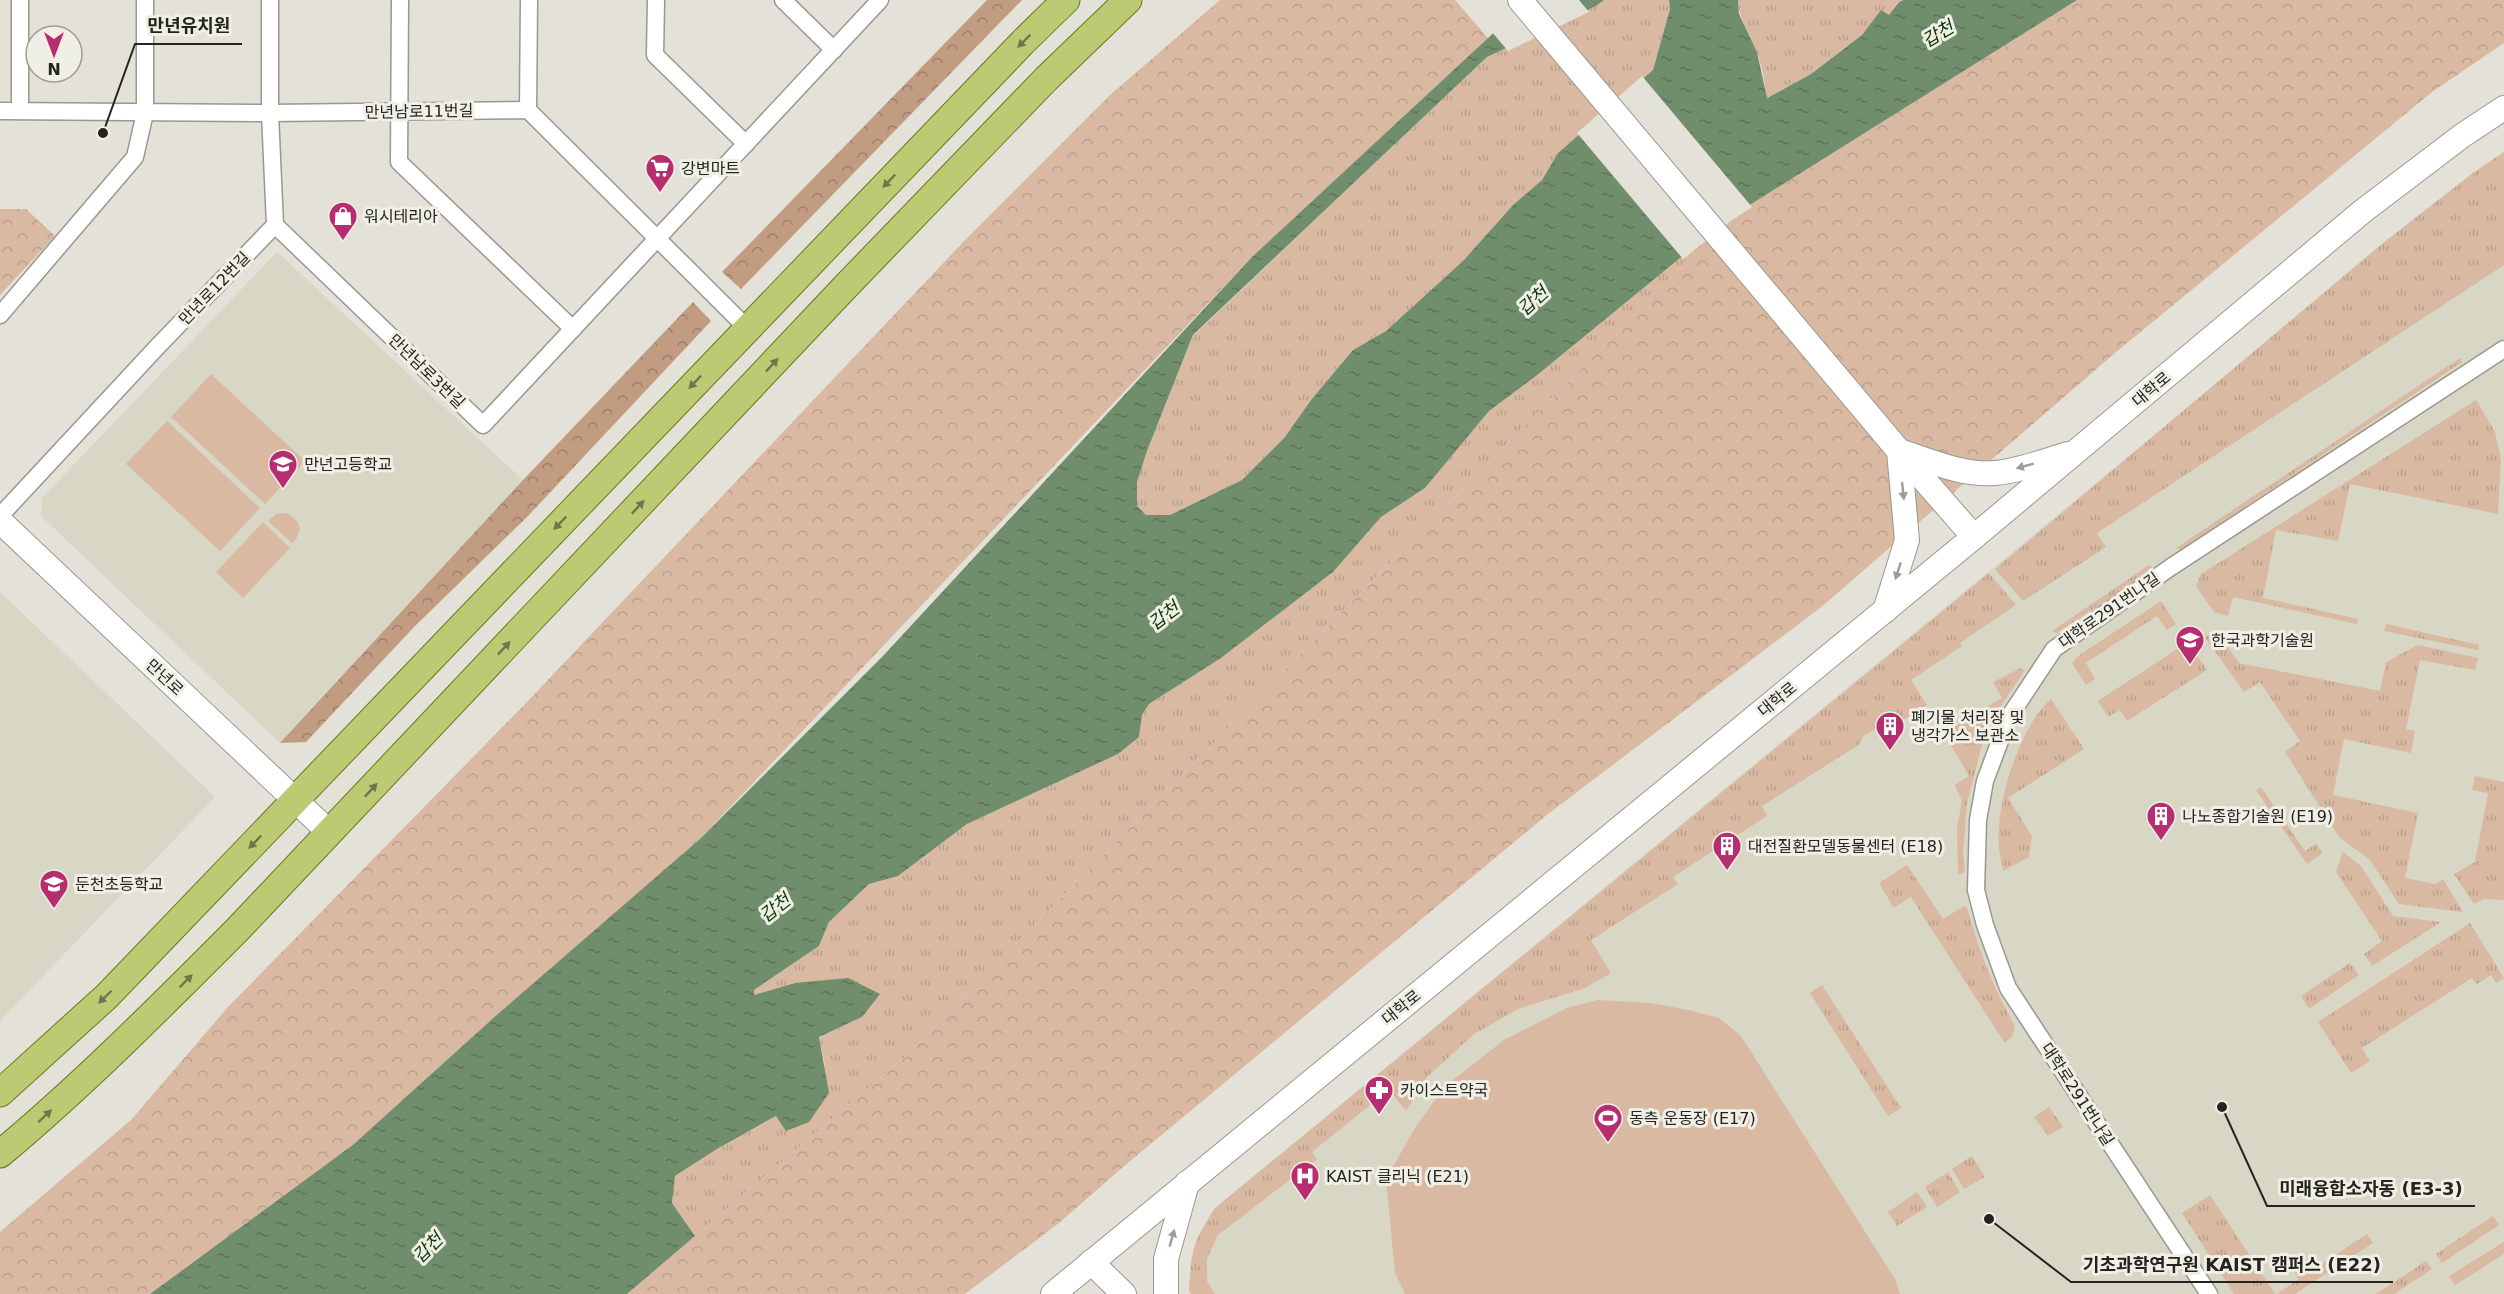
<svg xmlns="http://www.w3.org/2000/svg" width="2504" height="1294" viewBox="0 0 2504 1294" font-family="'DejaVu Sans','Noto Sans KR',sans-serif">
<defs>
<pattern id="grass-tufts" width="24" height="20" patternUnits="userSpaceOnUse" patternTransform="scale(1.5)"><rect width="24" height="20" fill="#d9b9a1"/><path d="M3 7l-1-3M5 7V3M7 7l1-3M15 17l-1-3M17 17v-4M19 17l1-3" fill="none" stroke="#ba9f8a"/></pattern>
<pattern id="forest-crowns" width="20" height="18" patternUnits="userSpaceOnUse" patternTransform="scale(1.5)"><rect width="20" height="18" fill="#c19c81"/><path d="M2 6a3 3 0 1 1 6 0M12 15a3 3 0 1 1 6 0" fill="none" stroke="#9d7f69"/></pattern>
<pattern id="park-crowns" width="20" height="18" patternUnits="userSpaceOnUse" patternTransform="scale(1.5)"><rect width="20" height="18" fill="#d9b9a1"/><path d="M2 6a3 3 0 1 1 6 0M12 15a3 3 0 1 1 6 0" fill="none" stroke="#ba9f8a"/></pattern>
<pattern id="water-ripples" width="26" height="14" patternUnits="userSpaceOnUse" patternTransform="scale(1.5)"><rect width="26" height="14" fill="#708d6c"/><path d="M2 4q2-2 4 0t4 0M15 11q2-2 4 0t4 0" fill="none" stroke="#5c7358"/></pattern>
</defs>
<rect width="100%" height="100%" fill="#e3e1d8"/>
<g fill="#d8d6c5">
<path d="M2504,152v1142h-1313l-2,-4 2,-31 5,-20 19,-31 1258,-1035z"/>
<path d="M277,252l246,228 -243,263 -239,-227 1,-18z"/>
<path d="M0,592l215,205 -215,224z"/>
</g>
<g fill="url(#grass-tufts)">
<path d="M1604,0h65l1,9 -17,61 -95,83 -16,27 -29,25 -50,56 -77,70 -33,19 -42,50 -26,37 -43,43 -72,35h-24l-9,-9v-24l10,-31 46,-115 294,-279 109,-51z"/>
<path d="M1738,0h165l-6,3 -8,12 -8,-4 -19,24 -51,39 -45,24c-1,-16 -4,-33 -10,-48 -7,-17 -17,-31 -18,-50z"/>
<path d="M2504,152v113l-407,268 9,14 -83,54 -28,-32 388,-326 90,-70z"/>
<path d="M1729,218l-823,838 -211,180 -23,-33 2,-26 43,-28 60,-33 48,-51 -6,-28 43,-20 -67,-34 -41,13v-6l65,-44 10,-24 40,-38 29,-8 69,-52 151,-70 21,-17 3,-22 7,-11 72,-46 112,-86 48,-55 44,-29 64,-77 47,-35z"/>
<path d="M2460,358l2,4 -282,188 -4,-2z"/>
<path d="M2476,400l19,32 6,28 -3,54 -148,-30 -12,57 -62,-11 -13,68 95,21 -1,5 -124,-27 -5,19 -14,-4 -18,-26 5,-12z"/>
<path d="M2149,565l3,3 -4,5 -91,60 -5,-2z"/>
<path d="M1989,573l27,32 -56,38 2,3 -51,34 16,25 -32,20 -3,-5 -29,16 -3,8 -98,62 5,10 -94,61 5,7 -87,56 20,33 -26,15 -67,21 -44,25 -47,43 -21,34 -17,-21 -77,62 5,7 -99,76 -11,24v22l8,13h-24l-2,-4c3,-40 4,-48 26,-82z"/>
<path d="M2161,601l15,23 -9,6 -10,-14 -71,47 9,16 -9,6 -14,-22 6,-7z"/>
<path d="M2386,624l93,21 -1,5 -94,-19z"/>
<path d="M2211,633l13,2 -1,5 16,23 141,28 6,-29 32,-17 60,13 -3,12 -55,-10 -14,69 9,2 -4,22 -67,-14 -11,56 85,18 -13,65 31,6 7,-5 20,33 -64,-8 -30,-45 -30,-22 -54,-85 15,-11 -40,-59 -16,10 -39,-55z"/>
<path d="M2188,642l19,28 -80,51 -7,-11 -12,7 -10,-16z"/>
<path d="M2021,668l3,3 -21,32 -20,38 -16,62 -4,49 2,18 -3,4h-4l-1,-46 5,-27 -7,-16 14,-9 -25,-43 58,-35 -9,-16z"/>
<path d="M2051,699l33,50 -76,49 24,38 -3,21 -26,14c-1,-8 -3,-16 -4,-23 -4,-43 20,-121 52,-149z"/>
<path d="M2475,776l29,6v118l-20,-1 -10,5 -20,-30 21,-12 13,-69 -16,-3z"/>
<path d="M2261,787l44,64 11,-7 7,9 -16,11 -51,-74z"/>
<path d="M2343,852l18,14 32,50 48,6 -69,44 -8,-12 18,-13 -46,-69z"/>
<path d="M1907,865l36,54 21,-13 3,2c12,42 26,80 48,118l-3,11 -8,5 -93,-145 -17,11 -15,-25z"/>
<path d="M2470,923l34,55 -8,5 -5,-8 -14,9 -5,-6 -110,70 8,13 -19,12 -33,-51z"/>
<path d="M2350,963l9,12 -50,34 -8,-13z"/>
<path d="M1822,985l79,123 -13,8 -78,-123z"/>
<path d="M2049,1107l14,20 -15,9 -14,-19z"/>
<path d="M1972,1156l13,21 -21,12 -12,-20z"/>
<path d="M1948,1172l12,20 -23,15 -12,-20z"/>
<path d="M1917,1192l10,15 -30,19 -9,-14z"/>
<path d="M2210,1195l65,99h-41l-52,-81z"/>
<path d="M2493,1216l6,9 -57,38 -6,-9z"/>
<path d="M2367,1234l6,9 -78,51h-18l22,-15 -6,-10 15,-10 6,10z"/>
<path d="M2504,1242v12l-49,31 -6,-9z"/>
<path d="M2426,1261l6,8 -38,25h-18z"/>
</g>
<g fill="url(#forest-crowns)">
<path d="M987,0h35l-281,289 -19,-17z"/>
<path d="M693,302l18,19 -183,195 -114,111 -108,115 -26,1 243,-263z"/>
</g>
<g fill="url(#park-crowns)">
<path d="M1220,0h235l33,38 -236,219 -552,582 -346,305 -204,150h-150v-62l131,-112 97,-113 299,-305 441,-465 142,-142z"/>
<path d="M2077,0h427v43l-72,49 -317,261 -295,255 -272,206 -425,353 -64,56 -94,71h-338l279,-238 823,-838z"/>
<path d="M0,209h26l29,27 -55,59z"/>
</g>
<g fill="#d9b9a1">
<path d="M211,374l94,87 -40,43 -94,-87z"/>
<path d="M167,421l93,87 -40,43 -94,-87z"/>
<path d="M287,513c14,9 17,18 5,30l-24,-22 9,-7z"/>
<path d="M263,522l27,26 -47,50 -27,-26z"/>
<path d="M1598,1000l53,3 37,7 31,8 22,18 154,243 5,15h-495l-10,-21 -9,-94 29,-51 29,-41 60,-47 63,-32z"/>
</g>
<path fill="url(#water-ripples)" d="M1529,0h75l-8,6 -109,51 -294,278 -46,116 -10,31v24l9,9h24l72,-35 43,-43 26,-37 42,-50 33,-19 77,-70 50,-56 29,-25 16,-27 95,-83 17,-61 -1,-9h69l1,14 18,38 10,46 44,-24 51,-39 19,-25 8,5 9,-12 5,-3h174l-348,218 -193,158 -47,35 -64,77 -44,29 -48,55 -112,86 -72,46 -7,11 -3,22 -21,17 -151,70 -69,52 -29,8 -40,38 -10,24 -65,44v5l41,-12 53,-5 32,16 -18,23 -43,20 10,56 -20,29 -23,9 -10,-15 -59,33 -42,27 -3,27 23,33 -68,58h-477l204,-150 145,-131 201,-174 183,-183 369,-399z"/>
<g fill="#e3e1d8">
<path d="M1525,0h54l10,12 -81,39 -17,-20z"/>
<path d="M1642,76l110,131 -21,14 -48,38 -106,-126z"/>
</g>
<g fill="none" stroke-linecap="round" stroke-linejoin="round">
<g stroke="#99988f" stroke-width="19">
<g id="street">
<path d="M20,0v111"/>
<path d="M400,0l-1,162 174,167"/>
<path d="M656,0l-1,55 91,89"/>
<path d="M783,0l51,50"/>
<path d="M528,110l1,-110"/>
<path d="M0,111l270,2 258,-3 219,218"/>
<path d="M275,225l208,200 397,-425"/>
<path d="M0,315l135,-158 10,-44v-113"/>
<path d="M0,516l159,-171 116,-120 -5,-112v-113"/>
<path d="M2209,1294l-201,-306 -23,-63 -9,-35 2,-70 7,-39 24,-64 45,-68 117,-82 333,-218"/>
</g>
</g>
<g stroke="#99988f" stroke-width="26">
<g id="secondary">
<path d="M1520,0l379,451 75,86"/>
<path d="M1899,451c29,9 64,25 96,22 24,-2 49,-12 73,-19"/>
<path d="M0,521l330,312"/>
<path d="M1885,611l22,-71 -8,-89"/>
<path d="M1091,1262l33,32"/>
<path d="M1053,1294l921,-757 389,-326 100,-76 41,-27"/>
<path d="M1166,1294v-35l21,-76"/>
</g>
</g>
<g stroke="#68791a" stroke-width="29">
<g id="primary">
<path d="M0,1093l107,-97 916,-954 43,-42"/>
<path d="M0,1154c84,-70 161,-148 238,-225l610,-645 198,-205 82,-79"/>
</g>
</g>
<use href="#street" stroke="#fff" stroke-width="16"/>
<use href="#secondary" stroke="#fff" stroke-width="24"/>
<use href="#primary" stroke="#bacb74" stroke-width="27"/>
</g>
<defs><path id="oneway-solid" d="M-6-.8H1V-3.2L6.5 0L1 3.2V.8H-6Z" transform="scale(1.5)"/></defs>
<g fill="#6f774a">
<use href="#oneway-solid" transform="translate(1024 41) rotate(135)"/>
<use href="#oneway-solid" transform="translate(889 181) rotate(134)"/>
<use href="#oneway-solid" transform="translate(772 365) rotate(-47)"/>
<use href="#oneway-solid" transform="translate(695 382) rotate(134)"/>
<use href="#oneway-solid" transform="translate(638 507) rotate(-47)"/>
<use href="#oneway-solid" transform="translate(560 523) rotate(134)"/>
<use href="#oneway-solid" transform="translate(504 648) rotate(-47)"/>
<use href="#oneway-solid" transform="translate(371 790) rotate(-47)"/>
<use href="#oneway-solid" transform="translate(255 842) rotate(134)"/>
<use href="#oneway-solid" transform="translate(186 981) rotate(-45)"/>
<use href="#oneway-solid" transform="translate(105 997) rotate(136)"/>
<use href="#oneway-solid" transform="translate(45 1116) rotate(-43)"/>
</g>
<g fill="#9c9c9a">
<use href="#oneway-solid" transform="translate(2025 466) rotate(165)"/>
<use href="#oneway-solid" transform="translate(1903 491) rotate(84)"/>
<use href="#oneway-solid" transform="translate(1898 571) rotate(108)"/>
<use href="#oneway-solid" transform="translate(1172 1238) rotate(-74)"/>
</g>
<defs>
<g id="supermarket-pin" transform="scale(1.5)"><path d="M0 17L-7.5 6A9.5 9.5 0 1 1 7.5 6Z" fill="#b62e6f" stroke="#f0efe5"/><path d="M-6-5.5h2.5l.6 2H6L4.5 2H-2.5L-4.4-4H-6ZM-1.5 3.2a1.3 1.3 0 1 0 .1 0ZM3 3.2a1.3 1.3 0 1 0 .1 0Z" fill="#fff"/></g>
<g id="shop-pin" transform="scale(1.5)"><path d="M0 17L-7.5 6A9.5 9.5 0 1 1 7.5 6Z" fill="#b62e6f" stroke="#f0efe5"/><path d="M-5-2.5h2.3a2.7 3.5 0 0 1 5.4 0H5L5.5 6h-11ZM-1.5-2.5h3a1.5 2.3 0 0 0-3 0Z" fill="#fff"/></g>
<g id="school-pin" transform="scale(1.5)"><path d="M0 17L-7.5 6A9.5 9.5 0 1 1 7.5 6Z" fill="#b62e6f" stroke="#f0efe5"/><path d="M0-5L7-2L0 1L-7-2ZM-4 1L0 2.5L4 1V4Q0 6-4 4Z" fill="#fff"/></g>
<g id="university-pin" transform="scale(1.5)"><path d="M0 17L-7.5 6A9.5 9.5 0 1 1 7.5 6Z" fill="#b62e6f" stroke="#f0efe5"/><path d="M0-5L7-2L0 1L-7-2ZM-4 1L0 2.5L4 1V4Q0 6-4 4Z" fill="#fff"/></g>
<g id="building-pin" transform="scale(1.5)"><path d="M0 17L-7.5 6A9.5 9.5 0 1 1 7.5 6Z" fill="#b62e6f" stroke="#f0efe5"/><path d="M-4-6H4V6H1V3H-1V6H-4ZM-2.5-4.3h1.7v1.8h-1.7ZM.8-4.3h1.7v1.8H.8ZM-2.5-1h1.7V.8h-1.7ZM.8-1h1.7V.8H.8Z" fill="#fff"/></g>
<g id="pharmacy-pin" transform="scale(1.5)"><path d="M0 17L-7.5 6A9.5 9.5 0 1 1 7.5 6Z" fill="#b62e6f" stroke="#f0efe5"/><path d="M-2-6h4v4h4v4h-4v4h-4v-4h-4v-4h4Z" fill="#fff"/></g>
<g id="stadium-pin" transform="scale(1.5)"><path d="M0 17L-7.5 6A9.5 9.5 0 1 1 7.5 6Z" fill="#b62e6f" stroke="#f0efe5"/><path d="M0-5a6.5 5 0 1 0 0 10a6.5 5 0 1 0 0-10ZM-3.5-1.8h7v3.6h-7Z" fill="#fff"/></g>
<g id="hospital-pin" transform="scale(1.5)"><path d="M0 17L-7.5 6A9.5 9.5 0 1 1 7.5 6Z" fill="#b62e6f" stroke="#f0efe5"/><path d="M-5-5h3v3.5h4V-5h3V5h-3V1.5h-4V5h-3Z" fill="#fff"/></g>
</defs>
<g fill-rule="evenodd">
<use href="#supermarket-pin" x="660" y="168"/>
<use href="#shop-pin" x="343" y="216"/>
<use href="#school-pin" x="283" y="464"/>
<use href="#university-pin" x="2190" y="640"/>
<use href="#building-pin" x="1890" y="726"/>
<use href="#building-pin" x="2161" y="816"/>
<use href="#building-pin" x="1727" y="846"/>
<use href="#school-pin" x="54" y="884"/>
<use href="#pharmacy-pin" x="1379" y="1090"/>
<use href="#stadium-pin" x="1608" y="1118"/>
<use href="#hospital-pin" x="1305" y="1176"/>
</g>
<g text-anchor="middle" stroke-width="6" stroke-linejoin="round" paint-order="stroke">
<g font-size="16" fill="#24231f" stroke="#f0efe5">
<text transform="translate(419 111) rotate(-1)" y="6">만년남로11번길</text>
<text transform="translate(214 288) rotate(-46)" y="6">만년로12번길</text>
<text transform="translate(427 371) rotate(44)" y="6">만년남로3번길</text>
<text transform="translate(2151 389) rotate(-40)" y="6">대학로</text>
<text transform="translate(2109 610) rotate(-35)" y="6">대학로291번나길</text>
<text transform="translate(165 677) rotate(43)" y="6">만년로</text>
<text transform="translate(1777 699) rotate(-39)" y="6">대학로</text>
<text transform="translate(1401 1007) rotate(-39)" y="6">대학로</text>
<text transform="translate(2078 1094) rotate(57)" y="6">대학로291번나길</text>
</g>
<g font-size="16" fill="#24231f" stroke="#f0efe5" text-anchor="start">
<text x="681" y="174">강변마트</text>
<text x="364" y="222">워시테리아</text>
<text x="304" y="470">만년고등학교</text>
<text x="2211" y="646">한국과학기술원</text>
<text x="1911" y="723">폐기물 처리장 및<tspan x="1911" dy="18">냉각가스 보관소</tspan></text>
<text x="2182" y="822">나노종합기술원 (E19)</text>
<text x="1748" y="852">대전질환모델동물센터 (E18)</text>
<text x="75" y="890">둔천초등학교</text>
<text x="1400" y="1096">카이스트약국</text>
<text x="1629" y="1124">동측 운동장 (E17)</text>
<text x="1326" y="1182">KAIST 클리닉 (E21)</text>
</g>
<g font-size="18" font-style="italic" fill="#0b3707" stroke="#f0efe5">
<text transform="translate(1938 34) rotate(-31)" y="6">갑천</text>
<text transform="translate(1533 301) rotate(-42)" y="6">갑천</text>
<text transform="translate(1164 616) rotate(-37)" y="6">갑천</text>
<text transform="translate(775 908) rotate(-38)" y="6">갑천</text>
<text transform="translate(428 1248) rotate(-45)" y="6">갑천</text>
</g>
</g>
<path fill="none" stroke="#24231f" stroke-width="2" d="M103 133L135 44H242M2222 1107L2267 1206H2475M1989 1219L2071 1282H2393"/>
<g fill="#24231f" stroke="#f0efe5" stroke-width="2">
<circle cx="103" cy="133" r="6"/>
<circle cx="2222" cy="1107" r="6"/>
<circle cx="1989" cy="1219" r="6"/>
</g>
<g font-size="18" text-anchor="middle" font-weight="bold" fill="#24231f" stroke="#f0efe5" stroke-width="6" stroke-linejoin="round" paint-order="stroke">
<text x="189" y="32">만년유치원</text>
<text x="2371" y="1195">미래융합소자동 (E3-3)</text>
<text x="2232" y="1271">기초과학연구원 KAIST 캠퍼스 (E22)</text>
</g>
<g transform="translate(54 54) rotate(180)"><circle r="28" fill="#f0efe5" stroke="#9e9d96" stroke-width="1.5"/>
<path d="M0-4.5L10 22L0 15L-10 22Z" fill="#b62e6f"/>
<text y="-9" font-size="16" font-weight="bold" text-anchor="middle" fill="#24231f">N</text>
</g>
</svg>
